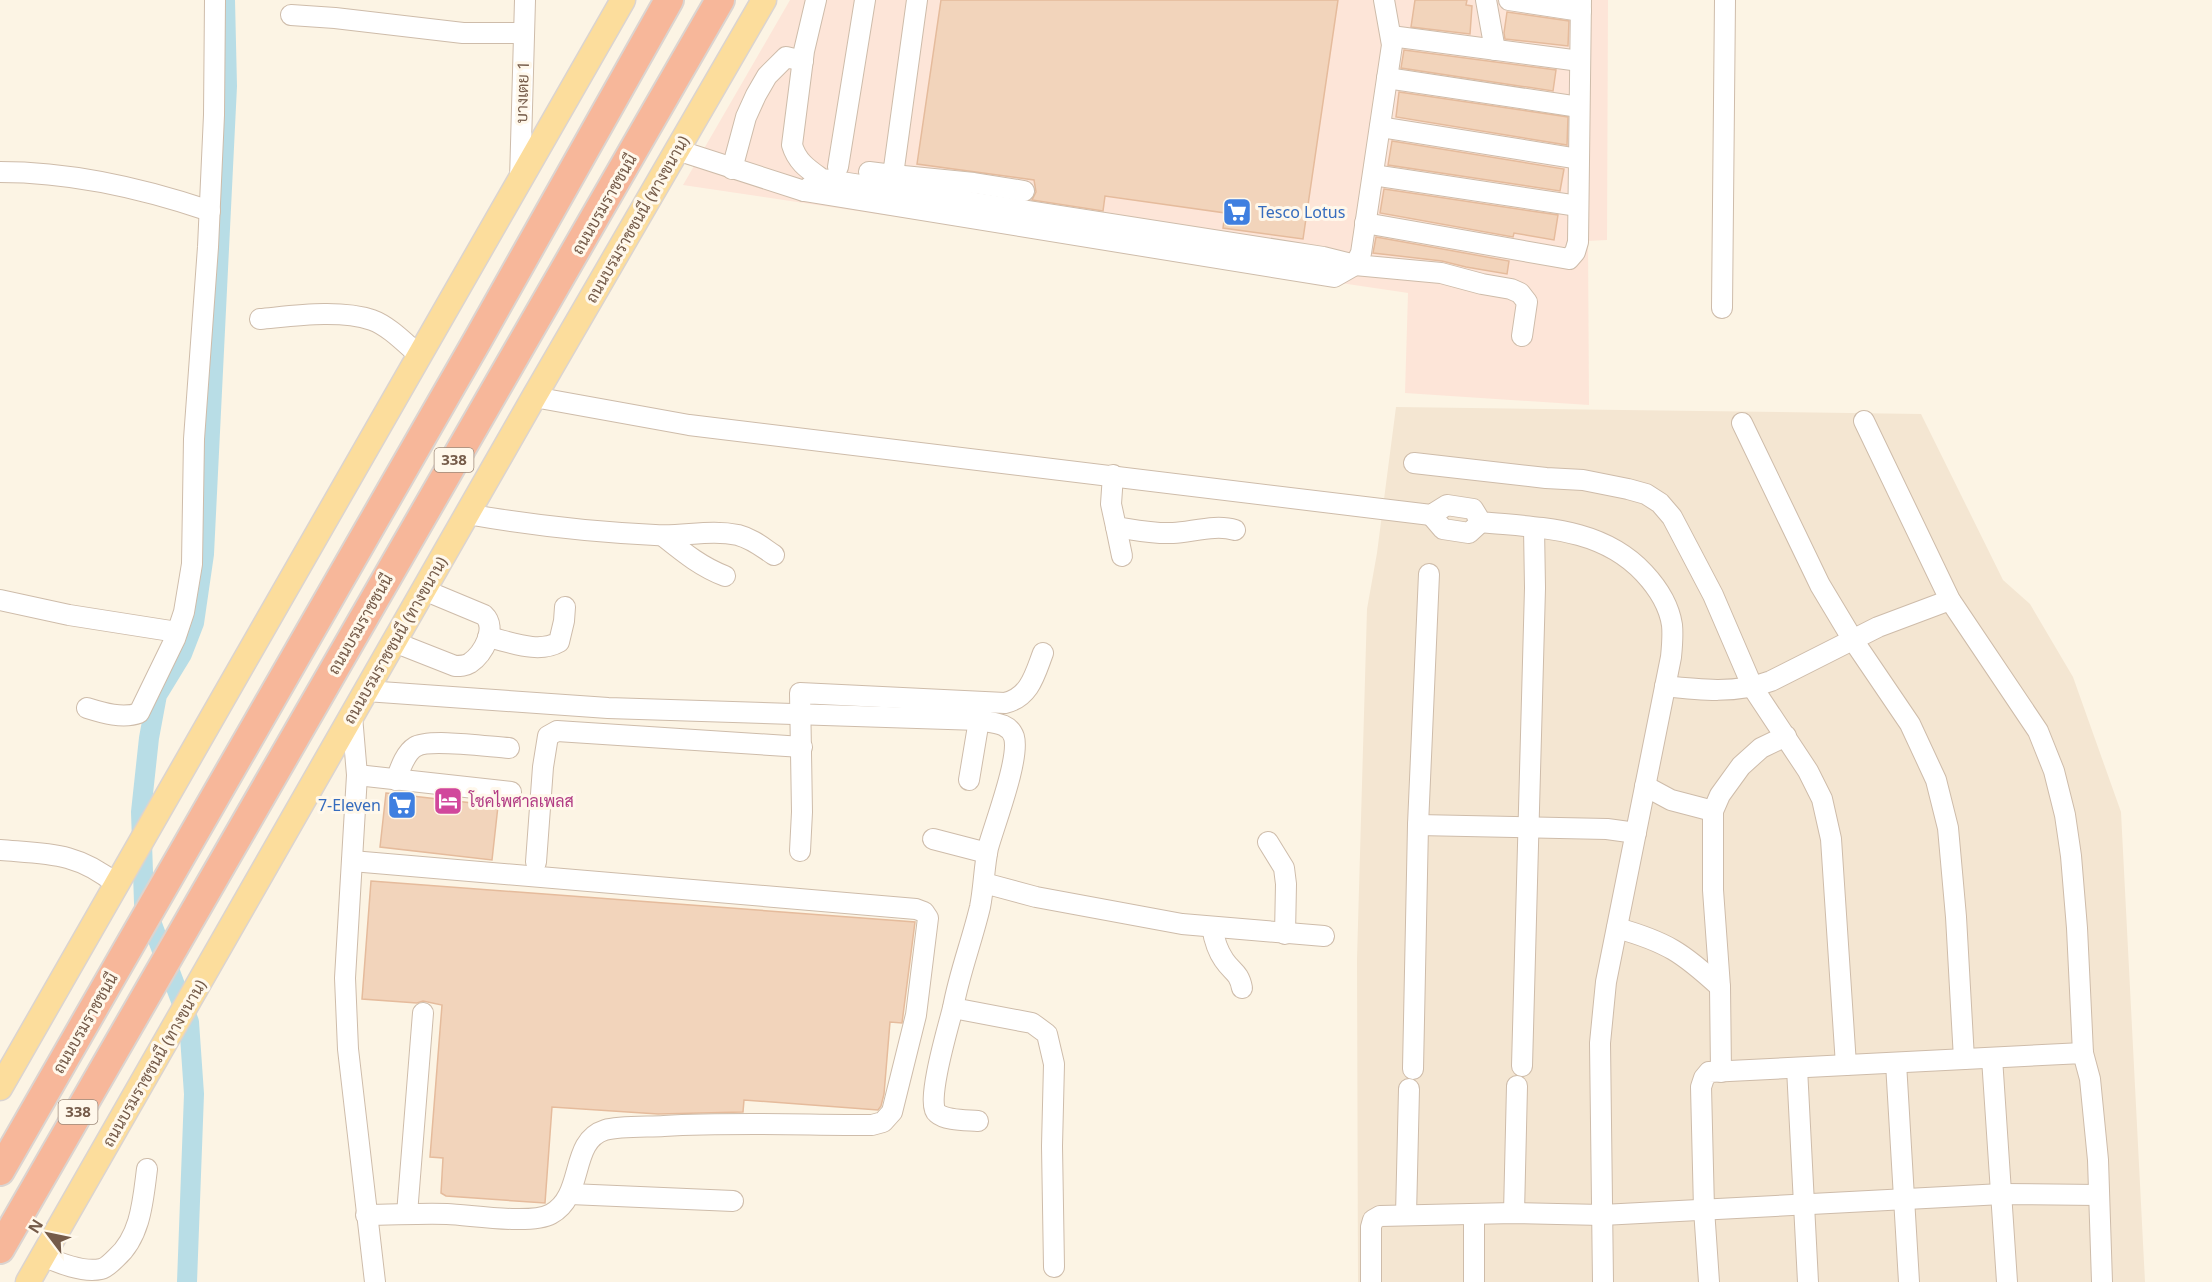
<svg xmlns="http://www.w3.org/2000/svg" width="2212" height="1282" viewBox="0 0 2212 1282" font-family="'Noto Sans',Sarabun,sans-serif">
<rect width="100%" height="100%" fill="#fcf4e4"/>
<path fill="#f4e6d2" d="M1396,407l525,7 82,166 27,24 43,73 48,135 24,470h-787l-1,-323 10,-350 10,-56z"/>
<path fill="#fde5d8" d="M790,0h818l-1,240 -19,1 1,164 -184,-12 3,-100 -725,-108z"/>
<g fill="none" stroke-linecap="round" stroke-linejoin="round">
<path stroke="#b8dde6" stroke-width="20" d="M187,1282l7,-188 -5,-72 -45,-119 -3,-91 8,-74 8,-43 25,-41 12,-31 10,-69 23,-468 -2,-86"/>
</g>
<g fill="#f2d4bb" stroke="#e5bb9c" stroke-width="1.5">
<path d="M941,0h397l-35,239 -80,-11 2,-15 -120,-17 -2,15 -71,-11 4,-8 -2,-12 -117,-16z"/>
<path d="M1415,0h52l-1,5 6,1 -2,28 -59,-7z"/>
<path d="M1507,12l62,9 -1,25 -63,-7 -1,-6z"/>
<path d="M1404,50l152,20 -3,21 -152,-23z"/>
<path d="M1399,92l169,25 -1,28 -171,-28z"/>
<path d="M1392,141l172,28 -4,22 -172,-26z"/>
<path d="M1384,189l174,26 -4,25 -40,-7 -1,4 -133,-24z"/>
<path d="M1376,237l133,24 -2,13 -41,-7 -24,-6 -69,-8z"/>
<path d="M386,793l112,13 -6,54 -112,-13z"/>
<path d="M371,881l544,41 -13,101 -12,-1 -6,72 -3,12 -3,4 -134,-10 -1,12 -85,2 -106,-7 -7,96 -99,-7 -5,-3 2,-35 -13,-1 12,-152 -19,-4 -6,2 -55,-4z"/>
</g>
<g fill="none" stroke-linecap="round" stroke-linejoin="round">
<g stroke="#cebcaa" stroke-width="22">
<g id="minor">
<path d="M816,0l-12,51 -12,94c5,17 16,24 30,34l501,78 32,8 86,8 41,11 29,5 9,4 7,9 -5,34"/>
<path d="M1486,0l9,50"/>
<path d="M1509,0l72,11"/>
<path d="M291,15l44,3 128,15h61"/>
<path d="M1391,36l189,25"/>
<path d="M1387,78l192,29"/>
<path d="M1380,127l199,32"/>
<path d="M677,150l127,41 11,-8"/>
<path d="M838,167l27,-167"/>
<path d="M732,169l14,-52 10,-22 11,-19 19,-19 17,4"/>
<path d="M0,172c72,0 142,16 210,39"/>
<path d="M869,172l24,3 24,-175"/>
<path d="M893,175l81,8 50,8"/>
<path d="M1373,175l205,31"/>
<path d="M520,180l5,-180"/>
<path d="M804,191l530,86 21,-12 6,-12 31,-208 -8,-45"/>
<path d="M1365,223l204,36 6,-7 3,-10 3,-242"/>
<path d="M1722,308l3,-308"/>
<path d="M260,319c33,-3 79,-10 112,1 17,6 34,24 48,36"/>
<path d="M534,397l155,28 742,90 16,-10 26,4 8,13c59,6 120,5 163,51 14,15 25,32 28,52 1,10 0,22 -1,32l-65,325 -6,61 3,239"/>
<path d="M1864,421l86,179 88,131 16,40 11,44 6,41 6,72 6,125"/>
<path d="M1742,423l78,162 33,55 57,84 26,56 12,48 8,89 8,142"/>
<path d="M1414,463l132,15 37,2 45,9 18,5 14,9 12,14 41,78 40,93 55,83 14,28 9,40 15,226"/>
<path d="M1113,475l-2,29 5,23c19,3 38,7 57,6 19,-1 43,-9 62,-3"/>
<path d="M467,514c62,11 125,18 188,21 28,2 55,-6 83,0 15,4 24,12 36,20"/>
<path d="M1431,515l12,14 26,4 12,-11"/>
<path d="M1116,527l6,29"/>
<path d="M663,536c20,16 38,31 62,40"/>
<path d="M0,600l69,15 108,17"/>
<path d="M488,637c23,5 50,17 71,5l5,-21 1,-14"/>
<path d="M394,642l61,24c6,0 10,0 15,-3 13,-9 28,-35 14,-48l-60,-25"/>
<path d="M1665,686c35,4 72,8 106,-5l107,-54 72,-27"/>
<path d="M366,691l242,17 371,12c13,3 30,2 35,17 6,21 -19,86 -26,111 -4,19 -4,39 -8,59 -8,34 -21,67 -27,101l79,15 15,11 7,30 -2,82 2,121"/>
<path d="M87,708c16,5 36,11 52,5l36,-74 9,-27 8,-48 2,-125 14,-192 6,-132 1,-115"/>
<path d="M352,716l5,59 -12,203 3,71 27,233"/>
<path d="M357,775l154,17"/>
<path d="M396,780c4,-11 9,-27 19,-33 14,-9 75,0 94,1"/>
<path d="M969,780l10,-60"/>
<path d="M1645,786l26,14 42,11"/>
<path d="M1418,825l189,4 29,4"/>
<path d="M933,839l54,14"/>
<path d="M1268,842l16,26 2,16 -1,50"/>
<path d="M0,850c48,4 77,2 116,34"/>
<path d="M800,851l2,-39 -2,-119 205,10c25,-6 30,-29 38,-50"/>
<path d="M352,861l564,48 8,3 4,6 -12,97 -24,97 -9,10 -11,3c-69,0 -139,-3 -208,1 -16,1 -45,0 -59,4 -36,11 -20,66 -54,84 -20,11 -79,1 -104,0 -27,-1 -54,1 -81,1"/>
<path d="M536,862l7,-95 5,-31 9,-5 245,16"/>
<path d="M984,883l52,14 146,27 142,12"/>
<path d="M1212,927c2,12 5,23 12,33 8,12 15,12 18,28"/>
<path d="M1617,928c50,14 66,25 103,59"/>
<path d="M953,1008c-4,16 -28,96 -16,105 9,8 29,7 41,8"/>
<path d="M1992,1058l15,224"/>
<path d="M1896,1063l13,219"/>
<path d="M1522,1066l13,-478 -1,-60"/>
<path d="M1797,1068l11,214"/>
<path d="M1413,1069l5,-244 11,-251"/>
<path d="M1721,1072l-1,-85 -7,-97v-79l7,-16 21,-29 20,-18 25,-12"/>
<path d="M570,1194l163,7"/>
<path d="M1514,1213l3,-127"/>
<path d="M407,1214l16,-201"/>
<path d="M1406,1215l3,-126"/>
<path d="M43,1256c16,7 40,17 58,13 5,-1 11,-7 15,-11 25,-22 27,-58 31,-89"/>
<path d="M1371,1282v-55l2,-7 7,-4 134,-3 88,2 400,-21 96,1"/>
<path d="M1474,1282v-68"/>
<path d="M1709,1282l-5,-73 -3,-122 3,-9 5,-6 374,-19 7,26 8,81 4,122"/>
</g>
</g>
<g stroke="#dbd4d0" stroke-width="27">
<g id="major">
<path d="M0,1088l623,-1088"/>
<path d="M28,1282l506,-885 230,-397"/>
</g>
</g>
<g stroke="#dbd4d0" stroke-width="32">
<g id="highway">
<path d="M0,1171l477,-830 192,-341"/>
<path d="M0,1249l720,-1249"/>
</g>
</g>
<use href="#minor" stroke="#fff" stroke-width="20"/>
<use href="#major" stroke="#fcdd9c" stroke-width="24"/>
<use href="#highway" stroke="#f7b79a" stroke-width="28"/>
</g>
<defs>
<g id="supermarket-square" transform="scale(1.5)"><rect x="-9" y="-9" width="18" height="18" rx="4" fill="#3f7fe0" stroke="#fff8eb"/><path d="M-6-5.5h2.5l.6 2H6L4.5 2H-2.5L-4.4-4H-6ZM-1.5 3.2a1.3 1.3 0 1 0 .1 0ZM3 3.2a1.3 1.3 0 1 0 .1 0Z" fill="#fff"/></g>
<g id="hotel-square" transform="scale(1.5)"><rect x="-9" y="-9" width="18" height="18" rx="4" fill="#d1479c" stroke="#fff8eb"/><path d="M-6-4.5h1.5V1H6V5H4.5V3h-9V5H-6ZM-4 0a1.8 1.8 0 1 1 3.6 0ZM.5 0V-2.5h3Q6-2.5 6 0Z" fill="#fff"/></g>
</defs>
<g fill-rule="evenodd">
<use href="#supermarket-square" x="1237" y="212"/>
<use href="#hotel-square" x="448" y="801"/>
<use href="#supermarket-square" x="402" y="805"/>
</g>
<g text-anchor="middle" stroke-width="6" stroke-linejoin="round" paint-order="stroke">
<g fill="#fff8eb" stroke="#9e8a7a" stroke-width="1.5">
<rect x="434.5" y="448" width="39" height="24" rx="4.5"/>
<rect x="58.5" y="1100" width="39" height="24" rx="4.5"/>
</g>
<g font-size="15" font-weight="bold" fill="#755b49">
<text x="454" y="465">338</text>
<text x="78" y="1117">338</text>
</g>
<g font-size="16" fill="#755b49" stroke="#fff8eb">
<text transform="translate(522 92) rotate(-88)" y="6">บางเตย 1</text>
<text transform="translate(604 204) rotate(-60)" y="6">ถนนบรมราชชนนี</text>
<text transform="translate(637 219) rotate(-60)" y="6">ถนนบรมราชชนนี (ทางขนาน)</text>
<text transform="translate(360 624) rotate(-60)" y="6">ถนนบรมราชชนนี</text>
<text transform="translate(395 640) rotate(-60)" y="6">ถนนบรมราชชนนี (ทางขนาน)</text>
<text transform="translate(85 1023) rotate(-60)" y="6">ถนนบรมราชชนนี</text>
<text transform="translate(154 1063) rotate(-60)" y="6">ถนนบรมราชชนนี (ทางขนาน)</text>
</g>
<g font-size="16" fill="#366cbe" stroke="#fff8eb" text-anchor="start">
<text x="1258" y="218">Tesco Lotus</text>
<text x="381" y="811" text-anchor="end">7-Eleven</text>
</g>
<g font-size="16" fill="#b23c85" stroke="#fff8eb" text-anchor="start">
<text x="469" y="807">โชคไพศาลเพลส</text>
</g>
</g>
<g transform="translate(48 1234) rotate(302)" stroke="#fff8eb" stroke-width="4.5" paint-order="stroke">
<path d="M0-4.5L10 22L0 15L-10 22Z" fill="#755b49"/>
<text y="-9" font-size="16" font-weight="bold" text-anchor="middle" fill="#755b49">N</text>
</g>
</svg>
